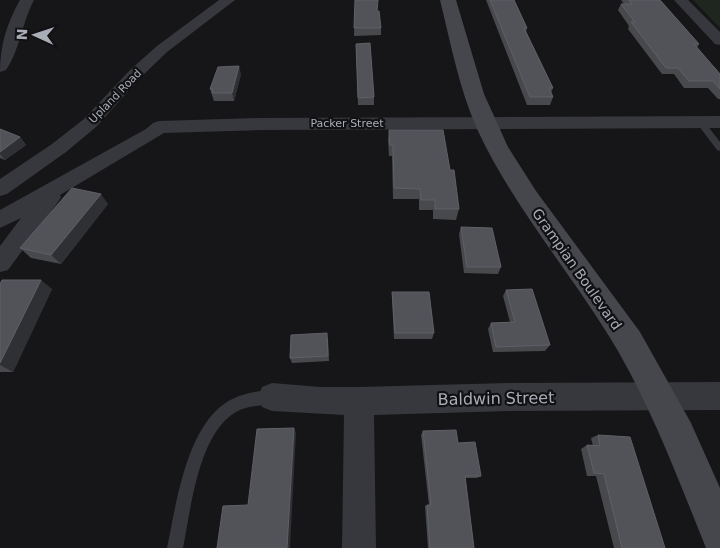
<svg xmlns="http://www.w3.org/2000/svg" width="720" height="548" viewBox="0 0 720 548" font-family="'DejaVu Sans',sans-serif">
<rect width="100%" height="100%" fill="#161618"/>
<path fill="#1e261f" d="M693,0h27v28z"/>
<g fill="none" stroke-linecap="round" stroke-linejoin="round">
<g fill="#37383d" fill-rule="evenodd">
<path d="M700,119l3,1 17,22v9l-3,-1 -21,-28z"/>
<path d="M272,390l5,2 2,5 -2,5c-13,5 -28,2 -41,10 -38,22 -45,97 -53,136h-16c9,-43 19,-117 57,-144 14,-10 32,-13 48,-14z"/>
</g>
<g fill="#37383d" fill-rule="evenodd">
<path d="M20,0h14c-12,22 -14,50 -28,70l-6,2c0,-27 7,-49 20,-72z"/>
<path d="M219,0h16l-68,52 -26,25 -45,50 -30,25 -59,42 -7,2v-17l52,-35 32,-25 45,-48 28,-25z"/>
<path d="M674,0h14l32,32v13l-5,-1z"/>
<path d="M720,116v12l-460,2 -96,3 -104,62 1,2 -3,5 -50,68 -8,2v-26l21,-28 -21,10v-18l146,-81 7,-6 6,-2 101,-3z"/>
<path d="M720,382v28l-212,1 -134,4 2,133h-34l2,-133 -72,-4 -10,-4 -4,-10 4,-10 10,-4 48,4h39l149,-4z"/>
</g>
<path fill="#45474d" fill-rule="evenodd" d="M440,0h16l28,94 24,53 28,44 104,141 51,91 29,65v60h-14c-27,-67 -52,-134 -88,-197 -44,-75 -103,-141 -140,-220 -19,-42 -27,-87 -38,-131z"/>
</g>
<g fill="#47494d">
<path d="M355,0l22,11 4,17v7l-27,1z"/>
<path d="M486,0h28l13,28 -1,4 27,56 -2,5 2,4 -3,8h-23z"/>
<path d="M621,0h39l39,44 -2,4 23,26v25h-2l-10,-11h-24l-10,-14h-12l-34,-45 1,-3 -11,-16 3,-6h3z"/>
<path d="M356,44l18,53v8h-16z"/>
<path d="M241,74l-7,27h-20l-4,-12z"/>
<path d="M0,129l20,8 6,8 -21,15 -5,-2z"/>
<path d="M389,130l61,40 9,39 -3,11 -23,-1v-9h-14v-11h-26l-1,-43h-3l-1,-16z"/>
<path d="M108,204l-47,60 -30,-6 -11,-10z"/>
<path d="M461,227l40,40 -3,7 -34,-1 -5,-39z"/>
<path d="M0,284l52,5 -39,83h-13z"/>
<path d="M506,290l44,55 -5,6 -52,1 -5,-23 3,-6 19,-1 -7,-26z"/>
<path d="M392,292l42,41 -2,6h-38l-2,-41z"/>
<path d="M328,338l1,23 -37,2 -2,-5z"/>
<path d="M423,431l35,12 23,33 -4,2h-12l9,70h-46l-3,-42 2,-1h2l-8,-70z"/>
<path d="M598,435l67,113h-51l-18,-72h-9l-6,-27 6,-4 6,1 -2,-8z"/>
</g>
<g fill="#2f3033">
<path d="M239,66l2,8 -7,27 -2,-8z"/>
<path d="M20,137l6,8 -21,15 -5,-6v-2z"/>
<path d="M101,194l7,10 -47,60 -10,-9z"/>
<path d="M41,280l11,9 -39,83 -13,-7v-2z"/>
<path d="M294,428l2,5 -6,115h-3z"/>
</g>
<g fill="#525359" stroke="#5f6168">
<path d="M355,0h23l-1,11h2l2,17h-27z"/>
<path d="M490,0h24l13,28h-3l29,60h-4l4,9h-23z"/>
<path d="M629,0h31l39,44h-5l26,30v15l-7,-8h-24l-11,-13h-12l-35,-46h4l-14,-18h11z"/>
<path d="M370,43l4,54 -16,1 -2,-54z"/>
<path d="M239,66l-7,27h-20l1,-4h-3l8,-22z"/>
<path d="M0,129l20,8 -20,15z"/>
<path d="M389,130h54l7,40h4l5,39h-24v-9h-14l-1,-11 -26,-1 -1,-43h-3z"/>
<path d="M72,188l29,6 -50,61 -31,-7z"/>
<path d="M461,227l31,1 9,39h-34z"/>
<path d="M2,280h39l-41,83v-79z"/>
<path d="M532,289l18,56 -54,2 -5,-24 24,-1 -9,-32z"/>
<path d="M392,292h37l5,41h-39z"/>
<path d="M327,333l1,23 -38,2 1,-23z"/>
<path d="M294,428l-7,120h-70l6,-42 25,-1 9,-76z"/>
<path d="M456,430l2,13 17,-1 6,34h-16l9,72h-44l-3,-43h4l-8,-74z"/>
<path d="M598,435l32,2 35,111h-43l-18,-74 -10,-1 -7,-28 13,1z"/>
</g>
<g text-anchor="middle" stroke-width="4.5" stroke-linejoin="round" paint-order="stroke">
<g font-size="11" fill="#a8adb8" stroke="#111113">
<text transform="translate(115 96) rotate(-46)" y="4">Upland Road</text>
<text x="347" y="127">Packer Street</text>
</g>
<g font-size="14" fill="#a8adb8" stroke="#111113">
<text transform="translate(577 269) rotate(55)" y="5">Grampian Boulevard</text>
</g>
<g font-size="16" fill="#a8adb8" stroke="#111113">
<text transform="translate(496 398) rotate(-1)" y="6">Baldwin Street</text>
</g>
</g>
<g transform="translate(35 35) rotate(273)" stroke="#111113" stroke-width="4" paint-order="stroke">
<path d="M0-4L9 19L0 12L-9 19Z" fill="#a8adb8"/>
<text y="-8" font-size="14" font-weight="bold" text-anchor="middle" fill="#a8adb8">N</text>
</g>
</svg>
